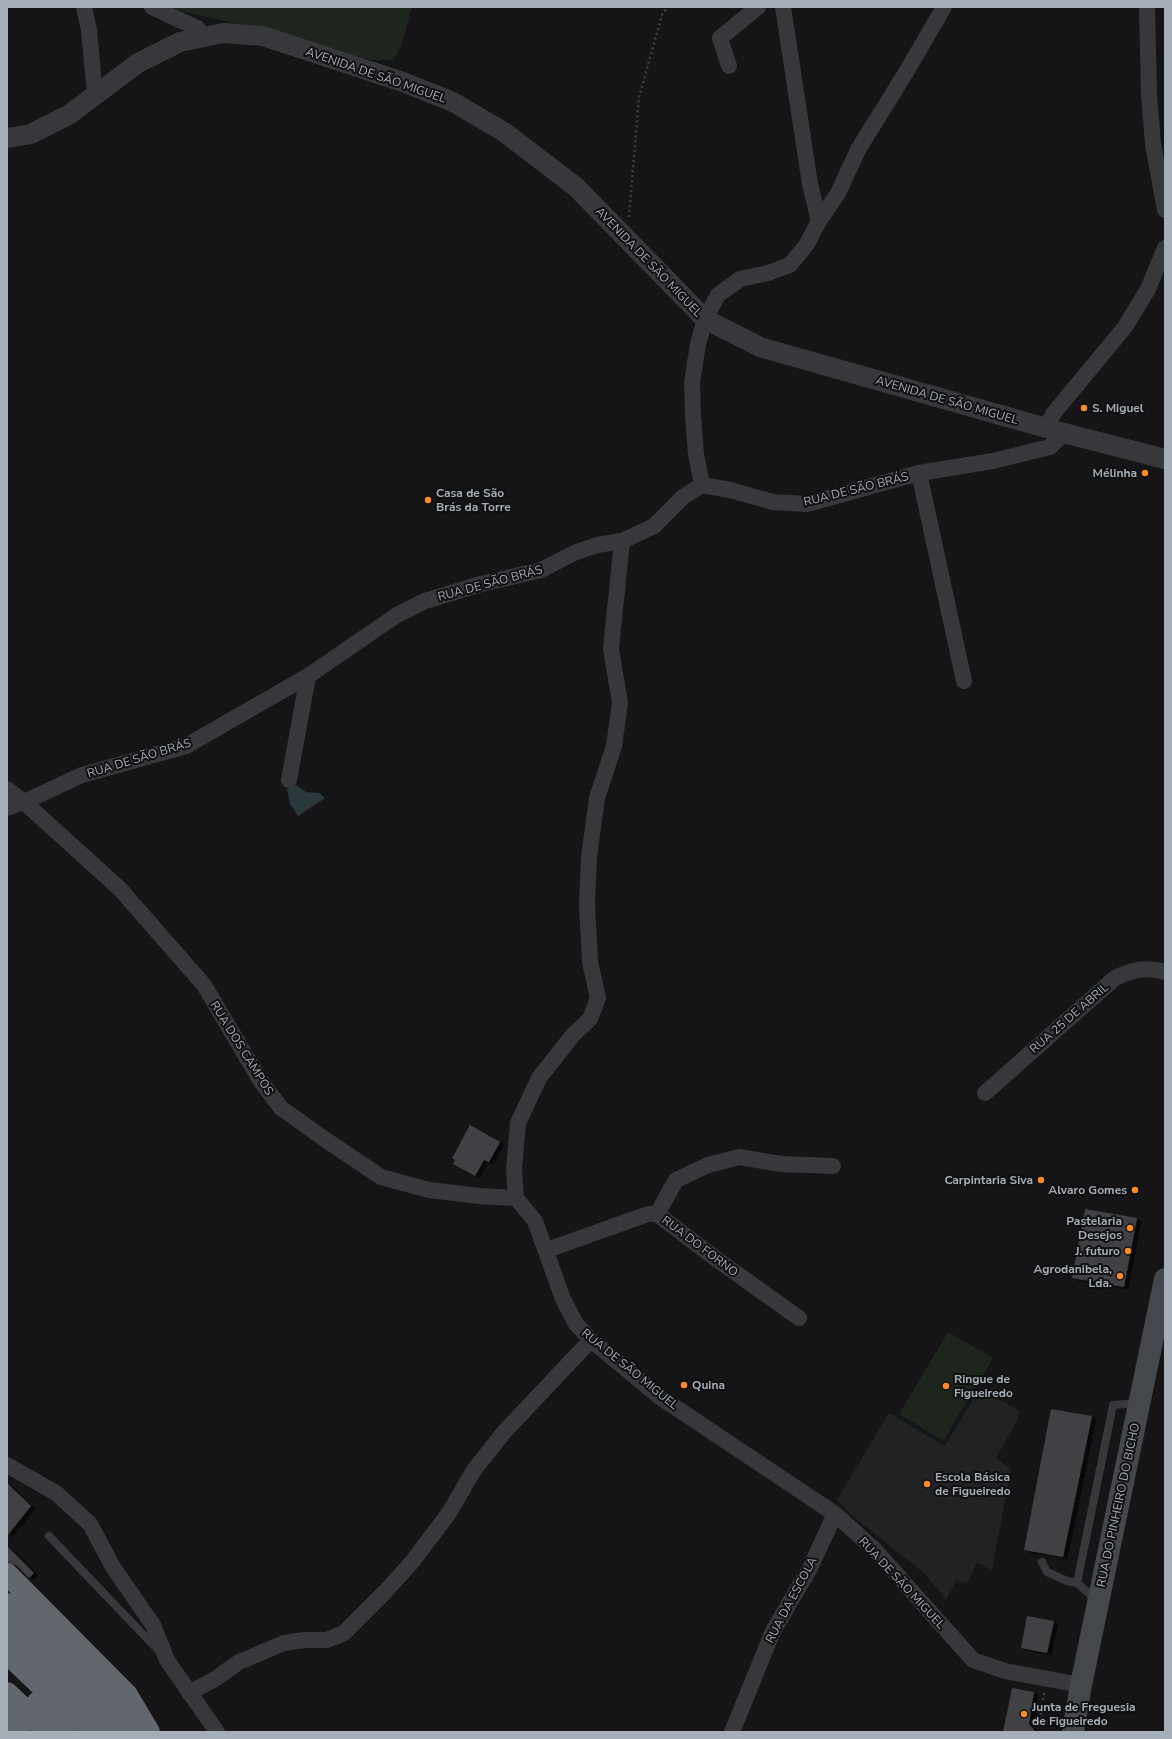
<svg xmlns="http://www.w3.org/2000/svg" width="1172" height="1739" viewBox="0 0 1172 1739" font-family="'Nunito Sans',sans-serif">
<defs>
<filter id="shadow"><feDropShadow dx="4.5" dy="2.5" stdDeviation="0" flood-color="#0009"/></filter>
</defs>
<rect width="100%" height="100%" fill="#151517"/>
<path fill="#212224" d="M980,1388l39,23 -1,8 -22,39 15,11 -19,101 -15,-7 -10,20 -11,-3 -10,19 -21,-25 -74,-59 -14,-15 52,-87 56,33z"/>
<g fill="#1d251d">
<path d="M170,7h242l-11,40 -8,13h-24l-74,-23 -123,-28z"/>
<path d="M948,1332l45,26 -50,83 -44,-27z"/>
</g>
<path fill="#2a383c" d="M296,785l10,7 13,1 6,5 -27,18 -8,-12 -3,-15z"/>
<g fill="#3f4144" filter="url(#shadow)">
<path d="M470,1125l30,17 -11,20 -5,-2 -9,16 -22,-12 2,-4 -3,-2z"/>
<path d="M1085,1209l52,9 -13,69 -52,-9z"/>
<path d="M1051,1409l41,7 -29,141 -39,-7z"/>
<path d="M7,1483l24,23 -24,30z"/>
<path d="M7,1546l27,27 -5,5 -13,-13 -9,-3z"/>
<path d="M1027,1616l27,5 -7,32 -26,-5z"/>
<path d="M1012,1688l22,4 -5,32 7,8h-33z"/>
</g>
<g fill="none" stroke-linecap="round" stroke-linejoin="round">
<g stroke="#3c3f43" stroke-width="2.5" stroke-dasharray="2 3" stroke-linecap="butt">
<path d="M629,217l10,-120 23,-82 6,-8"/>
<path d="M1044,1693l-4,28 16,3"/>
</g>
<g stroke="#36383c" stroke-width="8">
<path d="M49,1536l111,116"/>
<path d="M1042,1562l5,10 20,9 10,2"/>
<path d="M1096,1600l-19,-17 36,-178 26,-2"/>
</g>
<g stroke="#36383c" stroke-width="16">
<path d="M84,7l5,23 6,65"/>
<path d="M152,7l45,21 8,9"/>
<path d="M783,7l27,177 9,37"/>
<path d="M1147,7l2,87 4,50 12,66"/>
<path d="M729,66l-9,-28 38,-31"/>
<path d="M1046,428l7,-14 72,-87 23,-38 17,-41"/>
<path d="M919,473l45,208"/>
<path d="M702,485l-6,-31 -3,-38 -1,-33 6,-39 7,-25 13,-24 22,-16 28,-6 22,-8 17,-21 12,-23 19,-28 21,-45 46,-74 39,-67"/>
<path d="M622,541l-11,108 9,54 -6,43 -17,52 -8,59 -2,47 3,58 8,36 -8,21 -17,16 -34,43 -21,45 -4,46 2,29 19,23 28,78 13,25 15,16 69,57 175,117 40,36 98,110 32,11 76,14"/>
<path d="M289,780l19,-104"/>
<path d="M7,789l17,13 96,87 84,96 56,95 21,28 45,32 55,37 48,13 50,6 37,2"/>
<path d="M7,808l17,-6 58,-27 104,-29 122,-70 89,-61 28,-14 56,-17 60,-14 33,-17 23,-8 25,-4 32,-15 29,-29 19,-12 28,5 43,12 34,2 112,-31 74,-12 57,-14 14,-14"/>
<path d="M985,1093l130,-115c19,-9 30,-11 50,-6"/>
<path d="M657,1214l19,-34 32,-15 31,-8 42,7 52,2"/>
<path d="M547,1250l101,-36h9l62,47 80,57"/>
<path d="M7,1465l49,28 34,31 23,43 40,58 14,35 50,72"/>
<path d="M189,1693l26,-14 24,-17 45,-19 20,-3h23l17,-7 41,-41 27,-30 37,-49 25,-43 31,-39 86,-91"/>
<path d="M732,1732l41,-101 37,-63 25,-54"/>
</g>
<path stroke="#36383c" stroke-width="20" d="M7,138l24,-4 39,-20 68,-51 42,-21 43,-9 40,3 140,46 50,20 51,30 72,55 129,132 55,28 304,86 101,26"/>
<path stroke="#44484c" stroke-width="22" d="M1073,1732l8,-47 84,-406"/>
<g stroke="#62676e" stroke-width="22">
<path d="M7,1574l120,121 22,37"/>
<path d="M7,1604l131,128"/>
<path d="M7,1628l108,104"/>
<path d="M7,1653l83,79"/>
<path d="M7,1693l40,38"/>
<path d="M38,1702l28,30"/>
<path d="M7,1714l12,18"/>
</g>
</g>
<g fill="#fb8a29" stroke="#101012" stroke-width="1.5">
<circle cx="1084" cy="408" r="4"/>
<circle cx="1145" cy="473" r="4"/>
<circle cx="428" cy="500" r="4"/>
<circle cx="1041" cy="1180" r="4"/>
<circle cx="1135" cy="1190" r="4"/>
<circle cx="1130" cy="1228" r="4"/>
<circle cx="1128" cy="1251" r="4"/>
<circle cx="1120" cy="1276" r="4"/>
<circle cx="684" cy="1385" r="4"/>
<circle cx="946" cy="1386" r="4"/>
<circle cx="927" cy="1484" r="4"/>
<circle cx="1024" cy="1714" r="4"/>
</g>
<g text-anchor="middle" stroke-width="4" stroke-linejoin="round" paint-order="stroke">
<g font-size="12" fill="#a6afb8" stroke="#101012">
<text transform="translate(376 75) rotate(19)" y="4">AVENIDA DE SÃO MIGUEL</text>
<text transform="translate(649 262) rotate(46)" y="4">AVENIDA DE SÃO MIGUEL</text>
<text transform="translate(947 400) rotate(16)" y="4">AVENIDA DE SÃO MIGUEL</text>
<text transform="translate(856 489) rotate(-14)" y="4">RUA DE SÃO BRÁS</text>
<text transform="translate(490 583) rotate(-15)" y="4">RUA DE SÃO BRÁS</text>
<text transform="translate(139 758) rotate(-17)" y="4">RUA DE SÃO BRÁS</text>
<text transform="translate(1069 1018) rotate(-41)" y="4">RUA 25 DE ABRIL</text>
<text transform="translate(242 1048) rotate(58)" y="4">RUA DOS CAMPOS</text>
<text transform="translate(700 1246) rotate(37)" y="4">RUA DO FORNO</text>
<text transform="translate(630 1369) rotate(39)" y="4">RUA DE SÃO MIGUEL</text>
<text transform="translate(1118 1505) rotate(-78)" y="4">RUA DO PINHEIRO DO BICHO</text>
<text transform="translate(902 1583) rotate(47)" y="4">RUA DE SÃO MIGUEL</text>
<text transform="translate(791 1600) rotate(-62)" y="4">RUA DA ESCOLA</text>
</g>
<g font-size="12" font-weight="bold" fill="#a6afb8" stroke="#101012" text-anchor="start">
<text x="1092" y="412">S. Miguel</text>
<text x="1137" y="477" text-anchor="end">Mélinha</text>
<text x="436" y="497">Casa de São<tspan x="436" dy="14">Brás da Torre</tspan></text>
<text x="1033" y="1184" text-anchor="end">Carpintaria Siva</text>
<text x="1127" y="1194" text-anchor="end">Alvaro Gomes</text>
<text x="1122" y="1225" text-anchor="end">Pastelaria<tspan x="1122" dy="14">Desejos</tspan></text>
<text x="1120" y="1255" text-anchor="end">J. futuro</text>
<text x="1112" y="1273" text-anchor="end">Agrodanibela,<tspan x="1112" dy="14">Lda.</tspan></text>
<text x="954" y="1383">Ringue de<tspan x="954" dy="14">Figueiredo</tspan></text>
<text x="692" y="1389">Quina</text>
<text x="935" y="1481">Escola Básica<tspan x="935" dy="14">de Figueiredo</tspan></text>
<text x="1032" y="1711">Junta de Freguesia<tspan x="1032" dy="14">de Figueiredo</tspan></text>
</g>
</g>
<rect width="1172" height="1739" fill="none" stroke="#a6afb8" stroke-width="16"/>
</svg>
